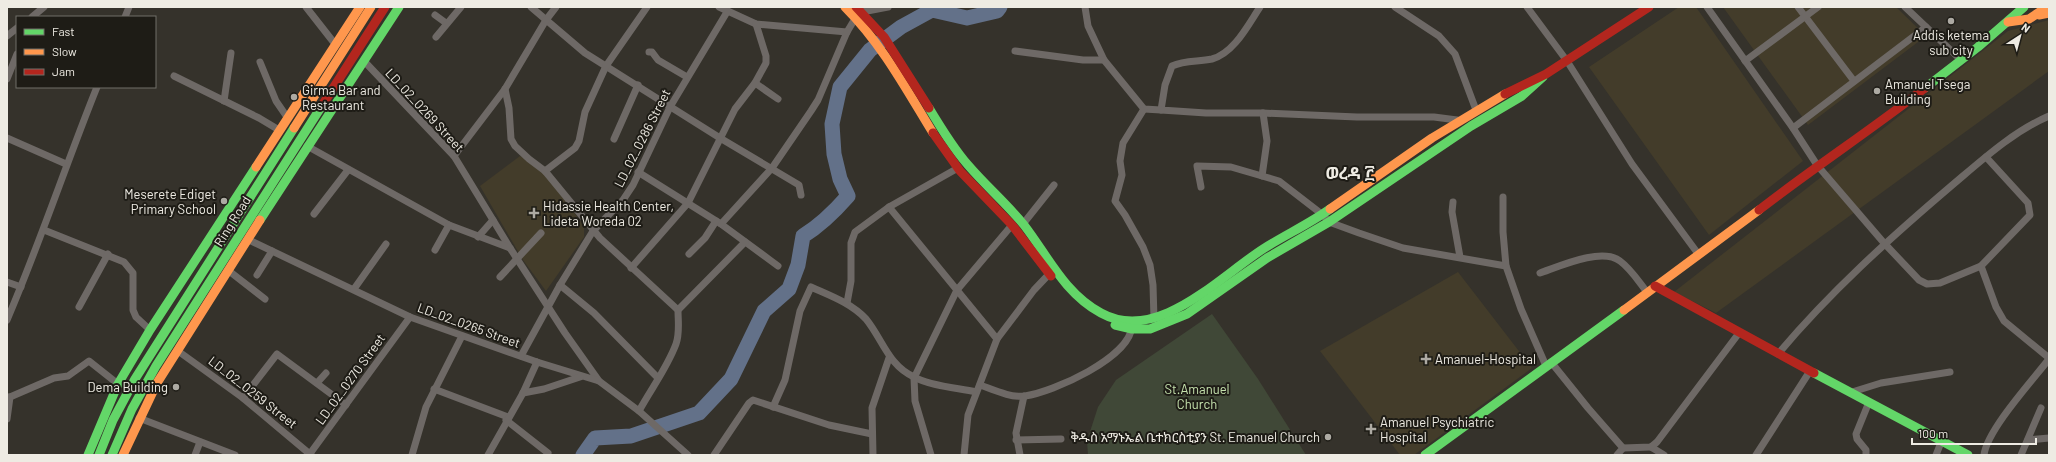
<svg xmlns="http://www.w3.org/2000/svg" width="2056" height="462" viewBox="0 0 2056 462" font-family="Barlow,'Noto Sans Ethiopic',sans-serif">
<rect width="100%" height="100%" fill="#35322b"/>
<g fill="#433c2a">
<path d="M1679,7h17l107,154 -94,74 -120,-168z"/>
<path d="M1723,7h173l30,29 -118,89z"/>
<path d="M2049,20v51l-333,242 -42,-21 334,-261z"/>
<path d="M520,156l9,3 11,8 44,59v11l-38,54 -23,-31 -43,-74z"/>
<path d="M1458,272l74,96 -118,87h-14l-80,-104z"/>
</g>
<path fill="#404837" d="M1212,314l46,65 48,76h-218l-1,-14 11,-34 18,-27z"/>
<g fill="none" stroke-linecap="round" stroke-linejoin="round">
<path stroke="#637189" stroke-width="15" d="M583,455l12,-17 36,-2 68,-23 32,-34 33,-68 25,-22 9,-24 5,-29c18,-11 31,-24 45,-40l-8,-17 -6,-25 -2,-30 8,-37 30,-37 31,-23 31,-17 35,8 30,-7 3,-4"/>
<g stroke="#6e6966" stroke-width="7">
<path d="M306,7l29,37"/>
<path d="M531,7l54,46 135,85 79,47 2,10"/>
<path d="M719,7l37,17 91,8"/>
<path d="M1085,7l3,19 16,34"/>
<path d="M1260,7c-12,18 -26,46 -48,52 -14,3 -27,1 -40,7l-7,19 -4,25 45,3h57l94,4h77l23,3"/>
<path d="M1395,7l44,29 16,18 21,56"/>
<path d="M1527,7l40,54 65,103 67,91"/>
<path d="M1707,7l86,121 24,37 67,78 35,37 8,4 13,-1 41,-17 49,-51 -2,-12 -42,-46"/>
<path d="M1798,7l56,74"/>
<path d="M1905,7l56,53"/>
<path d="M435,15l11,8"/>
<path d="M32,17l12,-10"/>
<path d="M125,17l4,-10"/>
<path d="M7,36l10,-8"/>
<path d="M436,37l25,-30"/>
<path d="M1015,51l68,9h21l40,49 17,1"/>
<path d="M649,52h3l6,8 29,17"/>
<path d="M364,61l90,95 56,92 55,85 34,48 40,30 49,44"/>
<path d="M1745,61l73,-54"/>
<path d="M260,62l16,39 11,16"/>
<path d="M174,76l85,42 20,12"/>
<path d="M7,79l10,-25"/>
<path d="M755,83l23,16"/>
<path d="M505,89l4,19 2,31 4,7 14,13 16,12 55,67 78,72"/>
<path d="M224,101l7,-48"/>
<path d="M1144,109l-21,34 -3,18 2,14 -7,26 10,14 18,32 7,18 3,20 1,34"/>
<path d="M1263,113l4,28 -5,35 17,5 44,34 6,7 30,11 44,15 103,18 15,43 25,57"/>
<path d="M1793,128l133,-101"/>
<path d="M7,138l59,26"/>
<path d="M614,139l24,-54"/>
<path d="M307,146l142,79 61,23"/>
<path d="M454,156l51,-67 41,-69 10,-13"/>
<path d="M545,171l30,-23 4,-7 6,-29 21,-46 41,-59"/>
<path d="M638,172l83,52 57,42"/>
<path d="M1201,187l-4,-21 34,1 31,9"/>
<path d="M1503,197v35l3,34"/>
<path d="M1453,202l-1,10 8,45"/>
<path d="M889,207l108,132"/>
<path d="M314,214l34,-44"/>
<path d="M721,224l51,-56 39,-57 7,-11 29,-68 9,-15 6,-5 26,-5"/>
<path d="M1023,224l31,-39"/>
<path d="M44,230l80,32 9,11v37l3,7 14,13"/>
<path d="M478,237l15,-17"/>
<path d="M249,240l161,77 127,45 62,19"/>
<path d="M435,250l14,-25"/>
<path d="M689,254l16,-16 11,-17"/>
<path d="M1981,266l15,41 8,14 45,37"/>
<path d="M631,268l57,-65 47,-94 20,-26 11,-20v-7l-10,-32"/>
<path d="M229,271l36,28"/>
<path d="M1540,273c20,-7 62,-26 80,-12 11,8 19,21 27,31"/>
<path d="M257,275l15,-24"/>
<path d="M500,277l41,-44"/>
<path d="M7,282l14,5"/>
<path d="M560,285l34,28 64,65"/>
<path d="M354,289l32,-45"/>
<path d="M847,303l4,-22v-38l4,-11 34,-25 69,-39"/>
<path d="M79,307l29,-53"/>
<path d="M7,320c33,-77 59,-156 90,-233"/>
<path d="M178,351l65,47 68,57"/>
<path d="M1778,354c52,-62 111,-115 172,-167 31,-26 62,-55 99,-71"/>
<path d="M521,356l39,-71 33,-54 30,-31 10,-15 37,-78 57,-95"/>
<path d="M1551,362l37,46 35,40 -6,7"/>
<path d="M317,383l9,-10"/>
<path d="M980,385c14,5 31,13 45,11 28,-4 105,-38 107,-70"/>
<path d="M434,389l74,28"/>
<path d="M1852,392l29,-9 69,-11"/>
<path d="M523,393l21,-4 36,-12"/>
<path d="M7,397h3l44,-19 14,-2 21,-15 29,23"/>
<path d="M243,398l34,-44 69,51"/>
<path d="M773,407l12,-27 15,-69 11,-24c20,9 40,16 55,32 17,21 22,46 48,58 16,9 44,11 62,15"/>
<path d="M639,411c12,-22 28,-43 37,-67 4,-11 2,-23 2,-34l67,-68"/>
<path d="M139,418l96,37"/>
<path d="M7,419l3,-22"/>
<path d="M506,420l42,33"/>
<path d="M1016,440l45,-1"/>
<path d="M2028,440l21,-2"/>
<path d="M1651,447l13,8"/>
<path d="M1623,448l28,-1 6,-5 82,-109"/>
<path d="M195,455l5,-13"/>
<path d="M309,455l101,-138"/>
<path d="M412,455l14,-48 36,-71"/>
<path d="M488,455l35,-62 14,-31"/>
<path d="M714,455l35,-52 4,-3 76,25 43,9"/>
<path d="M873,455l-1,-47 17,-50"/>
<path d="M931,455l-16,-54 -1,-23 43,-88 55,-65"/>
<path d="M964,455l4,-40 29,-76 37,-49 18,-19"/>
<path d="M1020,455l-4,-22 8,-37"/>
<path d="M1756,455l54,-84"/>
<path d="M1866,455v-5l-9,-11 -1,-5 13,-32"/>
<path d="M1936,455l6,-15"/>
<path d="M1984,455c3,-25 48,-74 65,-96"/>
<path d="M2021,455l20,-47"/>
</g>
<g stroke="#63d668" stroke-width="9">
<path d="M1925,88l53,-41 46,-40"/>
<path d="M929,108c12,20 24,40 39,57 18,21 39,39 56,60 24,31 40,68 77,88 56,31 117,-35 162,-64 22,-14 46,-25 67,-40"/>
<path d="M260,220l139,-213"/>
<path d="M1115,325l17,4h18l37,-15 80,-56 62,-36 142,-96 51,-30 21,-19"/>
<path d="M1814,373l154,82"/>
<path d="M88,455l30,-71 32,-54 106,-163"/>
<path d="M99,455l14,-35 22,-41 159,-251"/>
<path d="M112,455l20,-46 24,-43 167,-262"/>
<path d="M1425,455l199,-145"/>
</g>
<g stroke="#ff974d" stroke-width="9">
<path d="M845,7c37,37 61,82 88,126"/>
<path d="M2039,15l10,-2"/>
<path d="M2008,22l21,-3 18,-12"/>
<path d="M294,128l77,-121"/>
<path d="M256,167l104,-160"/>
<path d="M1330,209l102,-71 73,-44"/>
<path d="M1624,310l135,-100"/>
<path d="M123,455l34,-72 103,-163"/>
</g>
<g stroke="#b3261e" stroke-width="9">
<path d="M856,7l28,30 45,71"/>
<path d="M1505,94l41,-20 103,-67"/>
<path d="M323,104l62,-97"/>
<path d="M933,133l27,38 52,54 39,51"/>
<path d="M1759,210c54,-42 112,-80 166,-122"/>
<path d="M1655,286l159,87"/>
</g>
</g>
<g fill="#adaaa3" stroke="#1e1c16" stroke-width="1.5">
<circle cx="1951" cy="21" r="4"/>
<circle cx="1877" cy="91" r="4"/>
<circle cx="294" cy="97" r="4"/>
<circle cx="224" cy="201" r="4"/>
<path d="M532 207h4v4h4v4h-4v4h-4v-4h-4v-4h4z"/>
<path d="M1424 353h4v4h4v4h-4v4h-4v-4h-4v-4h4z"/>
<circle cx="176" cy="387" r="4"/>
<path d="M1369 423h4v4h4v4h-4v4h-4v-4h-4v-4h4z"/>
<circle cx="1328" cy="437" r="4"/>
</g>
<g text-anchor="middle" stroke-width="4" stroke-linejoin="round" paint-order="stroke">
<g font-size="13" fill="#eeebe3" stroke="#1e1c16" text-anchor="start">
<text x="1951" y="40" text-anchor="middle">Addis ketema<tspan x="1951" dy="15">sub city</tspan></text>
<text x="1885" y="89">Amanuel Tsega<tspan x="1885" dy="15">Building</tspan></text>
<text x="302" y="95">Girma Bar and<tspan x="302" dy="15">Restaurant</tspan></text>
<text x="216" y="199" text-anchor="end">Meserete Ediget<tspan x="216" dy="15">Primary School</tspan></text>
<text x="543" y="211">Hidassie Health Center,<tspan x="543" dy="15">Lideta Woreda 02</tspan></text>
<text x="1435" y="364">Amanuel-Hospital</text>
<text x="168" y="392" text-anchor="end">Dema Building</text>
<text x="1380" y="427">Amanuel Psychiatric<tspan x="1380" dy="15">Hospital</tspan></text>
<text x="1320" y="442" text-anchor="end">ቅዱስ አማኑኤል ቤተክርስቲያን St. Emanuel Church</text>
</g>
<g font-size="13" fill="#eeebe3" stroke="#1e1c16">
<text transform="translate(425 110) rotate(47)" y="5">LD_02_0269 Street</text>
<text transform="translate(642 138) rotate(-63)" y="5">LD_02_0286 Street</text>
<text transform="translate(232 221) rotate(-58)" y="5">Ring Road</text>
<text transform="translate(469 325) rotate(20)" y="5">LD_02_0265 Street</text>
<text transform="translate(350 379) rotate(-54)" y="5">LD_02_0270 Street</text>
<text transform="translate(253 392) rotate(38)" y="5">LD_02_0259 Street</text>
</g>
<g font-size="13" fill="#c5e1ad" stroke="#1e1c16">
<text x="1197" y="394">St.Amanuel<tspan x="1197" dy="15">Church</tspan></text>
</g>
<g font-size="17" font-weight="bold" fill="#eeebe3" stroke="#1e1c16">
<text x="1350" y="179">ወረዳ ፫</text>
</g>
</g>
<rect width="2056" height="462" fill="none" stroke="#eeebe3" stroke-width="16"/>
<rect x="16" y="16" width="140" height="72" fill="#1e1c16" stroke="#716f68"/>
<rect x="24" y="29" width="20" height="6" fill="#63d668" stroke="#716f68"/>
<text x="52" y="36" font-size="12" fill="#eeebe3">Fast</text>
<rect x="24" y="49" width="20" height="6" fill="#ff974d" stroke="#716f68"/>
<text x="52" y="56" font-size="12" fill="#eeebe3">Slow</text>
<rect x="24" y="69" width="20" height="6" fill="#b3261e" stroke="#716f68"/>
<text x="52" y="76" font-size="12" fill="#eeebe3">Jam</text>
<g transform="translate(2020 36) rotate(36)" stroke="#1e1c16" stroke-width="3" paint-order="stroke">
<path d="M0-3L7 15L0 10L-7 15Z" fill="#eeebe3"/>
<text y="-6" font-size="11" font-weight="bold" text-anchor="middle" fill="#eeebe3">N</text>
</g>
<path d="M1912 438v6h124v-6" fill="none" stroke="#eeebe3" stroke-width="2"/>
<text x="1918" y="438" font-size="12" fill="#eeebe3" stroke="#1e1c16" stroke-width="3" paint-order="stroke">100 m</text>
</svg>
